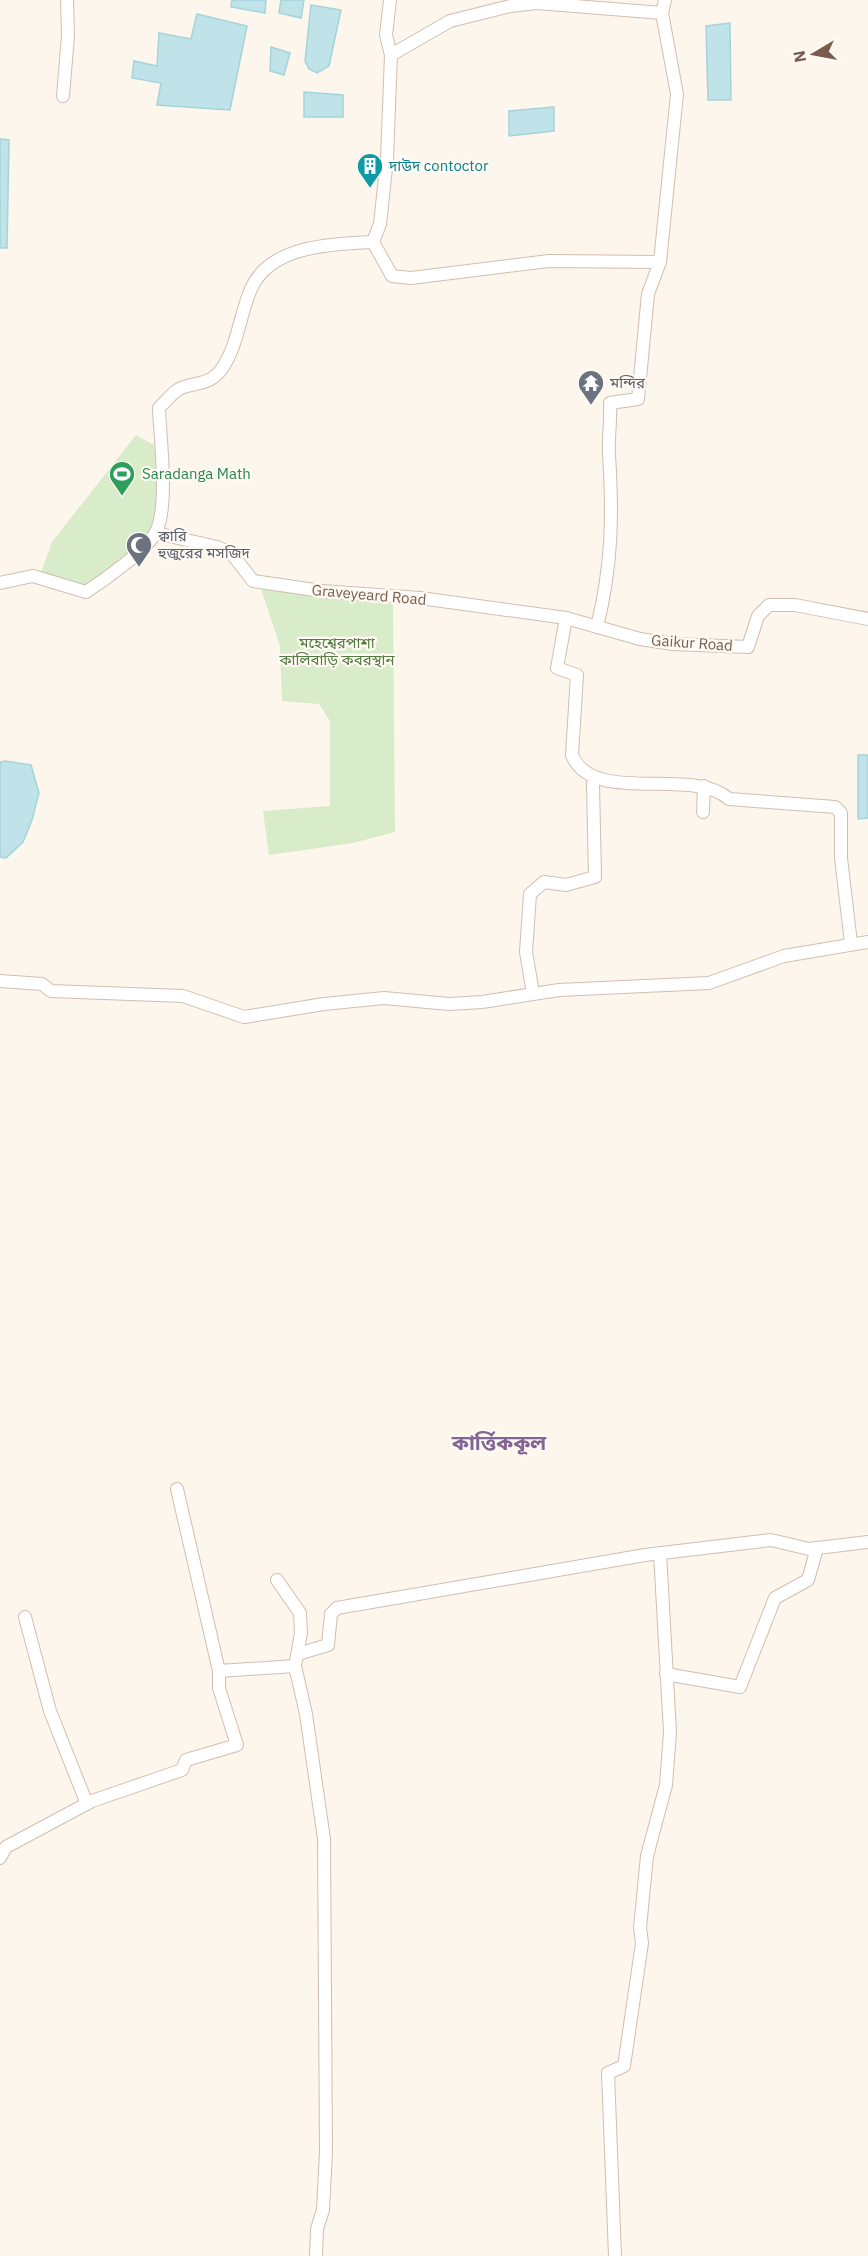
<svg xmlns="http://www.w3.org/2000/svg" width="868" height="2256" viewBox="0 0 868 2256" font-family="'IBM Plex Sans','Noto Sans Bengali',sans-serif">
<rect width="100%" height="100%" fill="#fdf6ec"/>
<g fill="#d8ecc9">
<path d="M136,435l18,10c4,26 9,73 -9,95 -14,20 -38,32 -58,45l-46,-13 11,-30z"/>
<path d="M261,589l132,15 2,228 -42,11 -84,12 -6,-44 67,-5v-85l-11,-17 -37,-3 -2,-55z"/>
</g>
<g fill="#bfe3e8" stroke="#a5d3da" stroke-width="1.5">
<path d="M232,0h34l-1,13 -34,-6z"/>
<path d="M281,0h23l-3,18 -22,-5z"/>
<path d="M311,5l30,5 -12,56 -12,7 -8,-4 -4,-8z"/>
<path d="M197,14l50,12 -17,84 -73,-5 4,-22 -29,-5 2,-17 23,5 2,-33 32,6z"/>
<path d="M730,23l1,77h-23l-2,-74z"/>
<path d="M271,47l19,6 -6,22 -14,-4z"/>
<path d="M304,92l39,3v22h-39z"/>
<path d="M554,107v24l-45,5v-25z"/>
<path d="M0,139l9,1 -2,108h-7z"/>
<path d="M858,755h10v63l-10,1z"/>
<path d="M5,761l26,4 8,28 -7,27 -9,22 -17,16 -6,-1v-95z"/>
</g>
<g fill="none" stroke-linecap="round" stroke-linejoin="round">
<path stroke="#a5d3da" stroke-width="2" d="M609,2247v9"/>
<g stroke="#d1beb0" stroke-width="14">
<g id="minor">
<path d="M391,55l59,-34 60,-15 27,-3 125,10"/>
<path d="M63,96l5,-60 -1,-36"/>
<path d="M373,242l19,34 19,2 138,-17 111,1 17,-168 -15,-81 3,-13"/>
<path d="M373,242l7,-18 7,-65 4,-104 -5,-20 4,-35"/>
<path d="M156,533l61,14 15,7 21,27 69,10 98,7 146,20 74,21 33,5 75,3 10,-31 11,-11h26l73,14"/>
<path d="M0,583l33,-7 53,16c17,-11 61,-42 70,-60 13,-26 4,-94 3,-124 6,-6 13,-15 20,-19 16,-8 31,-2 44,-22 15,-23 17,-53 28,-78 19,-44 82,-45 122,-47"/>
<path d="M566,618l-9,50 20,7 -5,80c20,51 121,11 157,44l106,8 6,6v45l10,85"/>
<path d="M597,627c15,-61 16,-111 12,-172 -1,-17 2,-34 1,-52l28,-4 10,-105 12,-32"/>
<path d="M703,812l1,-26"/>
<path d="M0,981l42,3 9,7 132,5 61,21 80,-13 60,-6 65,6 33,-2 77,-12 150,-7 75,-27 84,-14"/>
<path d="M533,993l-7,-41 4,-58 14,-12 22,3 29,-8 -2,-93"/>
<path d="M177,1489l42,182 76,-5"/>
<path d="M277,1580l23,33 1,20 -6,33 11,48 18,125 2,313 -3,58 -6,19 -1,27"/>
<path d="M25,1617l25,94 37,93"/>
<path d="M298,1654l30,-9 3,-31 6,-6 308,-53 126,-15 38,9 59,-7"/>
<path d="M666,1674l74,13 35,-89 33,-18 9,-32"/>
<path d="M0,1858l6,-11 86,-46 90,-31 4,-10 51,-15 -18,-57v-17"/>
<path d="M615,2256l-7,-183 16,-7 18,-123 -2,-15 7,-72 19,-71 4,-53 -10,-179"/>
</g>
</g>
<use href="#minor" stroke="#fff" stroke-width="12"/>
</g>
<defs>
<g id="building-pin" transform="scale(1.35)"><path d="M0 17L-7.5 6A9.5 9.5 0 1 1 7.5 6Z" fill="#0f9aa8" stroke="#fffaf3"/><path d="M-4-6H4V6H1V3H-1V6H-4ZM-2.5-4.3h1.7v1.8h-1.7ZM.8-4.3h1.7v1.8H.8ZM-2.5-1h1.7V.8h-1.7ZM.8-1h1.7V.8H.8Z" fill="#fff"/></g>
<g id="temple-pin" transform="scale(1.35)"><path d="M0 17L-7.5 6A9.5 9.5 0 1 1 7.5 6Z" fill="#6b7280" stroke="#fffaf3"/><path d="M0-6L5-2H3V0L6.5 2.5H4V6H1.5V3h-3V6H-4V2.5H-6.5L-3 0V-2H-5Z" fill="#fff"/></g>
<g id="stadium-pin" transform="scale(1.35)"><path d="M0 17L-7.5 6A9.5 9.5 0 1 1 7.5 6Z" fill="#2e9e5b" stroke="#fffaf3"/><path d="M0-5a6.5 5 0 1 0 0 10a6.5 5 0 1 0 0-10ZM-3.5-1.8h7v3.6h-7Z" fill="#fff"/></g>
<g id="mosque-pin" transform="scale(1.35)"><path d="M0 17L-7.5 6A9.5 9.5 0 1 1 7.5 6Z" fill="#6b7280" stroke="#fffaf3"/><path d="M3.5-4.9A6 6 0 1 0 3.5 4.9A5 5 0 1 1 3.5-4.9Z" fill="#fff"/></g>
</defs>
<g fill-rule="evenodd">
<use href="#building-pin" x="370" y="166"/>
<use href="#temple-pin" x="591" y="383"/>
<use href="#stadium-pin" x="122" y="474"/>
<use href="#mosque-pin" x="139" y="545"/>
</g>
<g text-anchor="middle" stroke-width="4.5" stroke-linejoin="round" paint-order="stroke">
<g font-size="15" fill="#0d838f" stroke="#fffaf3" text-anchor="start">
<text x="389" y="171">দাউদ contoctor</text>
</g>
<g font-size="15" fill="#5b616d" stroke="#fffaf3" text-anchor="start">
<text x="610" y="388">মন্দির</text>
<text x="158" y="541">ক্বারি<tspan x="158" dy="17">হুজুরের মসজিদ</tspan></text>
</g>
<g font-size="15" fill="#27864d" stroke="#fffaf3" text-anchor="start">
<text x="142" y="479">Saradanga Math</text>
</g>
<g font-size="15" fill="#7a5c4d" stroke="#fffaf3">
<text transform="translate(369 595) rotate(5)" y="5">Graveyeard Road</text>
<text transform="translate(692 643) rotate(4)" y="5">Gaikur Road</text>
</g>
<g font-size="15" fill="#537a41" stroke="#fffaf3">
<text x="337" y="648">মহেশ্বেরপাশা<tspan x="337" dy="17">কালিবাড়ি কবরস্থান</tspan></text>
</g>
<g font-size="21" font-weight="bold" fill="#846695" stroke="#fffaf3">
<text x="499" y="1450">কার্ত্তিককূল</text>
</g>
</g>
<g transform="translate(814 54) rotate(260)" stroke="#fffaf3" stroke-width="4.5" paint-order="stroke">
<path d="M0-4.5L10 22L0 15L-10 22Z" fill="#7a5c4d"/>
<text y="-9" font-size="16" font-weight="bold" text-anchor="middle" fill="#7a5c4d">N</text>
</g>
</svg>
